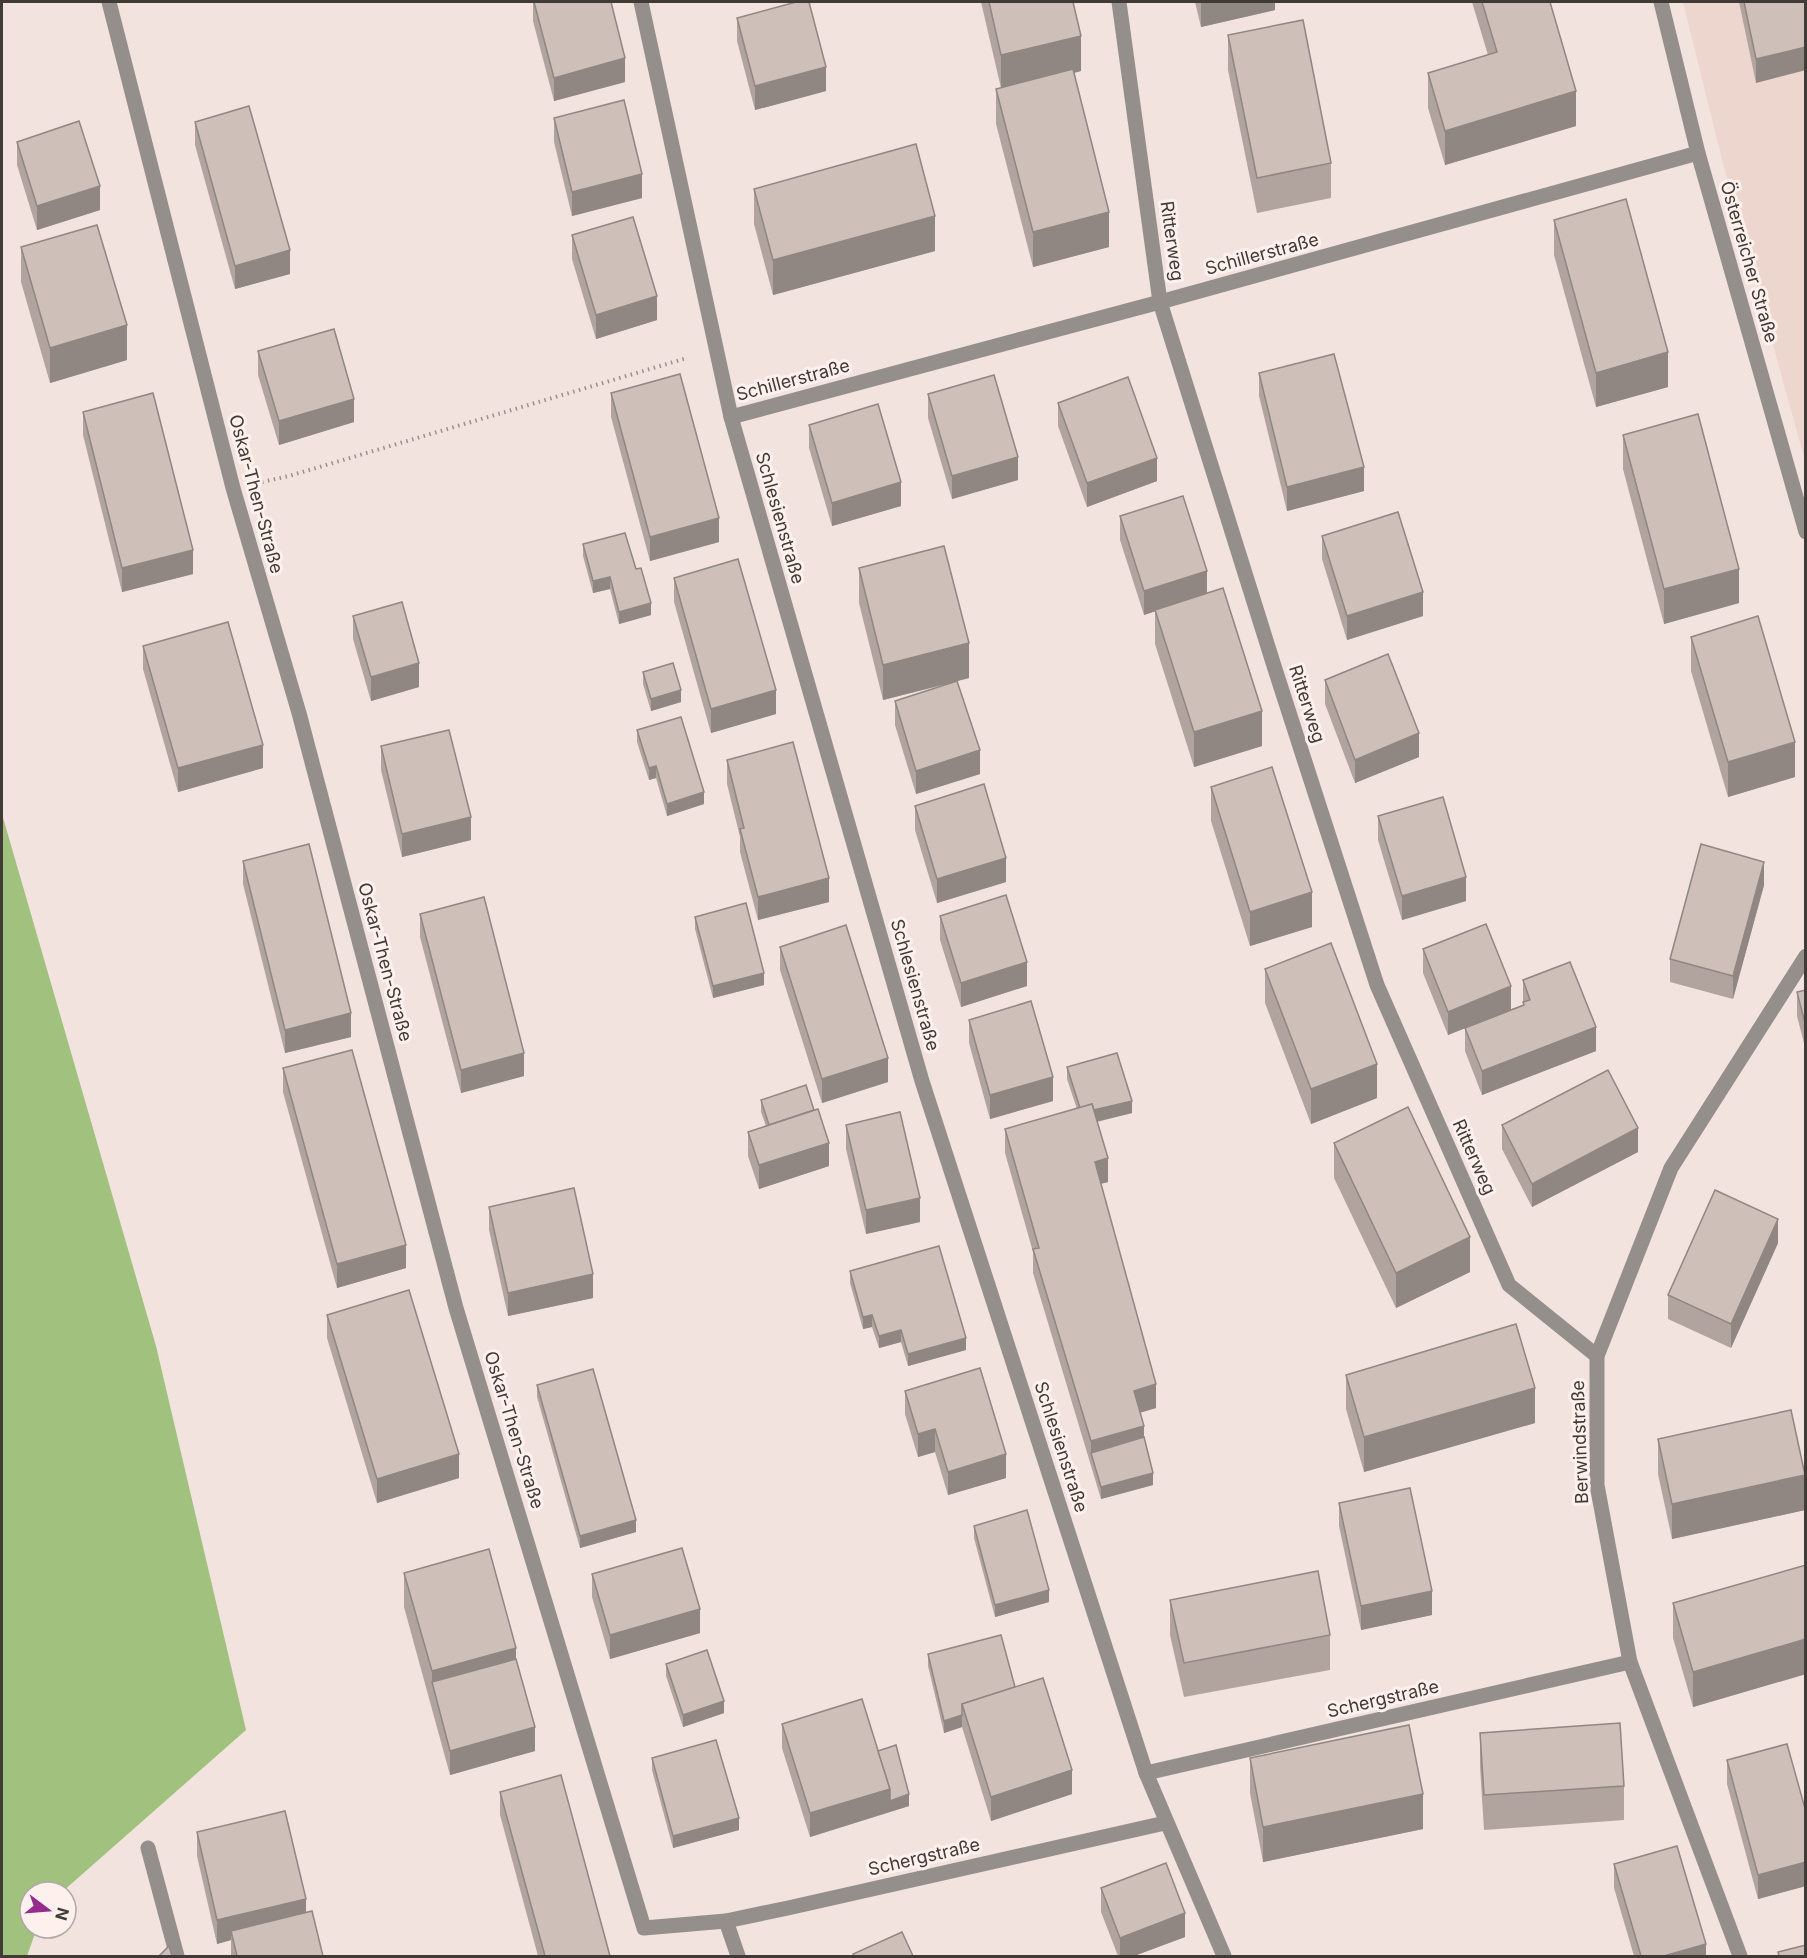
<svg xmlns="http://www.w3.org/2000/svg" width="1807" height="1958" viewBox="0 0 1807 1958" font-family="Inter,sans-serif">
<rect width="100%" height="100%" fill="#f3e3de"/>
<path fill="#edd6cd" d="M1683,2h122v459l-84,-305z"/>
<path fill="#a1c27e" d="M2,814l154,532 90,384 -184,162h-32v36h7l-10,28h-25z"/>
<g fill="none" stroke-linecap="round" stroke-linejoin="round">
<path stroke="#9b908c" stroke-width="4" stroke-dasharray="1.5 4.5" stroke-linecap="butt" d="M262,482l27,-6 398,-118"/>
<g stroke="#958f8c" stroke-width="15">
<path d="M109,2l124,486 66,225 157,595 188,620 82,-7 12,35"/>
<path d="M641,2l90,415 191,664 224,692 78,183"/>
<path d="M1119,2l41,300 115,367 102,316 132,300 88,71"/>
<path d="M1661,2l37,151 108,379"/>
<path d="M731,417l429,-115 538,-149"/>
<path d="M1146,1773l484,-111"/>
<path d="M148,1848l29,108"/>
<path d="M726,1921l62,-13 377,-85"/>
<path d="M1740,1956l-110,-294 -33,-177v-129l74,-188 135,-212"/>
</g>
</g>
<g fill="#b1a49f">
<path d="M533,2h78l14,80 -71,19 -21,-80z"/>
<path d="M981,2h92l8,69 -7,2 35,174 -76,20 -37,-143v-35l5,-1z"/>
<path d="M1195,2h80v8l-74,17z"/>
<path d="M1472,2h78l26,124 -131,39 -17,-57v-35l60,-18z"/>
<path d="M1739,2h67l-50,81z"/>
<path d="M737,18l89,73 -71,19 -18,-69z"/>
<path d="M1228,35l103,128v35l-74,15 -29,-143z"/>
<path d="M554,118l88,80 -70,18 -18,-74z"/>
<path d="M195,122l95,152 -55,15 -40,-144z"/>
<path d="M17,142l83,68 -63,20 -20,-65z"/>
<path d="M754,189l181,62 -162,44 -19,-71z"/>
<path d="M1554,220l114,167 -72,20 -42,-152z"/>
<path d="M572,235l85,85 -61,19 -24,-80z"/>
<path d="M21,247l106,113 -77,23 -29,-101z"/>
<path d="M258,351l96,71 -75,23 -21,-70z"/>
<path d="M1259,373l105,118 -77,20 -28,-115z"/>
<path d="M611,393l108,149 -69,19 -39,-144z"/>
<path d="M928,394l90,86 -66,19 -24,-81z"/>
<path d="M1058,403l99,78 -70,26 -29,-81z"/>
<path d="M83,412l110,162 -71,18 -39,-157z"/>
<path d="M809,425l92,81 -69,20 -23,-78z"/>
<path d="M1623,435l116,168 -75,21 -41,-155z"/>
<path d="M1120,516l87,77 55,153 -68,21 -39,-123v-33l-11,4 -24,-75z"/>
<path d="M1322,536l101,80 -76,24 -25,-81z"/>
<path d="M583,544l53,25 15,46 -32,9 -9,-35 -17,4 -10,-37z"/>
<path d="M859,568l110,110 -12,3 23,93 -64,20 -21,-69v-24l56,-18 -68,17 -24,-97z"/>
<path d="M674,578l102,136 -65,19 -37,-131z"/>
<path d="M353,616l66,71 -48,14 -18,-62z"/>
<path d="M1691,637l104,140 -67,20 -37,-126z"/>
<path d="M143,646l120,122 -85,24 -35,-123z"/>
<path d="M643,672l38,30 -30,9 -8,-27z"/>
<path d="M1325,680l94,77 -64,26 -30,-79z"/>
<path d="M637,730l67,74 -37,12 -11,-38 -7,2 -12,-38z"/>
<path d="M381,746l90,94 -69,17 -21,-87z"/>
<path d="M727,760l102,142 -71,18 -18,-68v-15l-13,-53z"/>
<path d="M1211,787l101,140 -62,19 -39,-125z"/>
<path d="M915,806l91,76 -69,21 -22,-73z"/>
<path d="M1378,816l88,85 -64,19 -24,-80z"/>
<path d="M243,861l108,176 -66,16 -42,-169z"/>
<path d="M1764,885l-31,114 -63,-17v-23z"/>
<path d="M420,914l104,162 -63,17 -41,-156z"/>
<path d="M940,916l87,70 -66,21 -21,-67z"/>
<path d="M695,917l69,68 -51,13 -18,-69z"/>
<path d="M780,947l108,135 -66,21 -42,-133z"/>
<path d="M1423,949l88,60 12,-4v-25l73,71 -114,44 -17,-44v-23l-17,7 -25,-62z"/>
<path d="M1265,969l112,129 -66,26 -46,-121z"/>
<path d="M1806,990v61l-9,-35v-24z"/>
<path d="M969,1020l84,81 -63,18 -21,-76z"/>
<path d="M1067,1067l65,46 -35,9 11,60 -7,2 55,224 -16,5 13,72 -52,14 -68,-226v-21l-28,-99v-24l72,-20 -10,-30z"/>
<path d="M283,1068l123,200 -69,20 -54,-196z"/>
<path d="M761,1100l68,66 -70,23 -11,-33v-24l18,-6 -5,-14z"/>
<path d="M846,1125l74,97 -54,12 -20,-85z"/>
<path d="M1502,1125l136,27 -106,55 -30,-58z"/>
<path d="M1334,1143l136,129 -74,36 -62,-130z"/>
<path d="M489,1207l104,91 -85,18 -19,-86z"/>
<path d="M1778,1243l-47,105 -63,-29v-24z"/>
<path d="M850,1271l116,79 -58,16 -7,-24 -22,6 -7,-21 -9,2 -13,-46z"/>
<path d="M327,1315l132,163 -82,25 -50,-165z"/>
<path d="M1346,1375l189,48 -171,49 -18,-63z"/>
<path d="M537,1385l99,147 -56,16 -43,-151z"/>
<path d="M905,1391l101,87 -58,17 -13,-43 -17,5 -13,-43z"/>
<path d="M1658,1439l147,71 -133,29 -14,-65z"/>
<path d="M1339,1503l93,112 -71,15 -22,-104z"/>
<path d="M974,1526l75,76 -54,15 -21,-79z"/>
<path d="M1806,1565v109l-113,33 -20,-69v-35z"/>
<path d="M404,1573l112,86 19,92 -85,24 -46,-168z"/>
<path d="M592,1574l108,59 -90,26 -18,-62z"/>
<path d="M1170,1600l160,35v35l-146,27 -14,-62z"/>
<path d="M928,1654l87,33 57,107 -81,27 -29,-94 -18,6 -16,-67z"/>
<path d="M666,1664l58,49 -41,14 -17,-51z"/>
<path d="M782,1724l96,27 31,55 -99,31 -28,-89z"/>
<path d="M1480,1733l144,53v34l-140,10 -4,-63z"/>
<path d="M652,1758l87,72 -66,18 -21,-78z"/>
<path d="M1250,1758l173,71 -160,33 -13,-69z"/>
<path d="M1727,1760l79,52v74l-48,13 -31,-115z"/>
<path d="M500,1792l110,164h-72l-38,-141z"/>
<path d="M197,1832l109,81 17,43h-92v-16l-14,4 -20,-88z"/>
<path d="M1614,1864l92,92h-72l-20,-68z"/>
<path d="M1101,1888l84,49 -51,19h-16l-17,-44z"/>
</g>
<g fill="#908682">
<path d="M1201,2h74v8l-74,17z"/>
<path d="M1081,36v35l-80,19v-35z"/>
<path d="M1806,47v23l-50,13v-24z"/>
<path d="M625,58v24l-71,19v-23z"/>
<path d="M826,67v24l-71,19v-24z"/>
<path d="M1576,91v35l-131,39v-34z"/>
<path d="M642,174v24l-70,18v-24z"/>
<path d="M100,186v24l-63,20v-24z"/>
<path d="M1109,212v35l-76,20v-35z"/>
<path d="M935,216v35l-162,44v-35z"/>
<path d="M290,250v24l-55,15v-23z"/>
<path d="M657,296v24l-61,19v-24z"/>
<path d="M127,325v35l-77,23v-35z"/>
<path d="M1668,352v35l-72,20v-34z"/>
<path d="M354,399v23l-75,23v-24z"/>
<path d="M1018,457v23l-66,19v-23z"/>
<path d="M1157,458v23l-70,26v-24z"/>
<path d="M1364,467v24l-77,20v-24z"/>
<path d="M901,482v24l-69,20v-23z"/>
<path d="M719,518v24l-69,19v-24z"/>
<path d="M193,550v24l-71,18v-24z"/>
<path d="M1739,569v34l-75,21v-35z"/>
<path d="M1207,571v23l-63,21v-24z"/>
<path d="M610,577v12l-17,4v-12z"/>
<path d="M1423,592v24l-76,24v-24z"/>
<path d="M651,603v12l-32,9v-12z"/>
<path d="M969,643v35l-86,22v-35z"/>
<path d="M419,663v24l-48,14v-24z"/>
<path d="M681,690v12l-30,9v-12z"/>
<path d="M776,690v24l-65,19v-24z"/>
<path d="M1262,711v35l-68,21v-35z"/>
<path d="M1419,733v24l-64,26v-23z"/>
<path d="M1795,742v35l-67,20v-35z"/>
<path d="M263,745v23l-85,24v-24z"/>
<path d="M980,750v24l-64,20v-23z"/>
<path d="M656,766v12l-7,2v-12z"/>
<path d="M704,792v12l-37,12v-12z"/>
<path d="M471,817v23l-69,17v-23z"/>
<path d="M1006,858v24l-69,21v-24z"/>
<path d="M1764,862v23l-31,114v-23z"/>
<path d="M1466,877v24l-64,19v-24z"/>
<path d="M829,878v24l-71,18v-23z"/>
<path d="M1312,892v35l-62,19v-34z"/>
<path d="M1027,962v24l-66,21v-24z"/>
<path d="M764,973v12l-51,13v-12z"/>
<path d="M1511,986v24l-63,25v-23z"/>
<path d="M351,1013v24l-66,16v-23z"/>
<path d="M1596,1027v24l-114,44v-24z"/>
<path d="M524,1053v23l-63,17v-23z"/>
<path d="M888,1058v24l-66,21v-24z"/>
<path d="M1377,1064v34l-66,26v-35z"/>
<path d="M1053,1077v24l-63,18v-24z"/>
<path d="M1132,1101v12l-50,12v-12z"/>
<path d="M1638,1128v24l-106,55v-23z"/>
<path d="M829,1143v23l-70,23v-24z"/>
<path d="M1108,1158v24l-13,3v-23z"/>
<path d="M920,1198v24l-54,12v-24z"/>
<path d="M1778,1219v24l-47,105v-24z"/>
<path d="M1470,1237v35l-74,36v-35z"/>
<path d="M406,1245v23l-69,20v-24z"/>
<path d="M593,1274v24l-85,18v-23z"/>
<path d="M872,1315v12l-9,2v-12z"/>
<path d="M901,1330v12l-22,6v-12z"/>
<path d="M966,1338v12l-58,16v-12z"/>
<path d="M1156,1384v24l-22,6v-23z"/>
<path d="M1535,1388v35l-171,49v-35z"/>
<path d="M1144,1426v23l-53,4v-12z"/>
<path d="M935,1429v23l-17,5v-23z"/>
<path d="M459,1454v24l-82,25v-24z"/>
<path d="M1006,1454v24l-58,17v-23z"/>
<path d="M1153,1473v12l-52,14v-12z"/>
<path d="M1805,1475v35l-133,29v-35z"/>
<path d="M636,1520v12l-56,16v-12z"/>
<path d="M1049,1590v12l-54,15v-12z"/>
<path d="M1432,1591v24l-71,15v-24z"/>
<path d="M700,1609v24l-90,26v-24z"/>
<path d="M1806,1639v35l-113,33v-35z"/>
<path d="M516,1648v35l-84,-1v-11z"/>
<path d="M724,1701v12l-41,14v-12z"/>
<path d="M962,1715v12l-18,6v-12z"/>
<path d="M535,1727v24l-85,24v-24z"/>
<path d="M1072,1770v24l-81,27v-24z"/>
<path d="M890,1789l19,5v12l-99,31v-24z"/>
<path d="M1423,1794v35l-160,33v-35z"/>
<path d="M739,1818v12l-66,18v-12z"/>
<path d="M1806,1862v24l-48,13v-24z"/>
<path d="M306,1899v24l-75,8v9l-14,4v-24z"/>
<path d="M1185,1913v24l-51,19h-14v-18z"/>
<path d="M1706,1944v12h-42z"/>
</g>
<g fill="#cebfb9" stroke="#908682" stroke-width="1.5">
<path d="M534,2h77l14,56 -71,20z"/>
<path d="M796,2h13l17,65 -71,19 -18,-68z"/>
<path d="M989,2h84l8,34 -80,19z"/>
<path d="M1482,2h68l26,89 -131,40 -17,-58 69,-21z"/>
<path d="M1744,2h62v45l-50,12z"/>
<path d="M1303,20l28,143 -74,15 -29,-143z"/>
<path d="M1073,69l36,143 -76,20 -37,-143z"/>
<path d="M624,100l18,74 -70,18 -18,-74z"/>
<path d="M249,106l41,144 -55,16 -40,-144z"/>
<path d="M79,121l21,65 -63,20 -20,-64z"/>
<path d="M916,144l19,72 -162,44 -19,-71z"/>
<path d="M1626,199l42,153 -72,21 -42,-153z"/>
<path d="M633,217l24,79 -61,19 -24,-80z"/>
<path d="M97,225l30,100 -77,23 -29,-101z"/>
<path d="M334,329l20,70 -75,22 -21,-70z"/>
<path d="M1334,354l30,113 -77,20 -28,-114z"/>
<path d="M680,374l39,144 -69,19 -39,-144z"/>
<path d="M994,375l24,82 -66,19 -24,-82z"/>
<path d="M1128,377l29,81 -70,25 -29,-80z"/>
<path d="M153,393l40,157 -71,18 -39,-156z"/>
<path d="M878,404l23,78 -69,21 -23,-78z"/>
<path d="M1698,414l41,155 -75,20 -41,-154z"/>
<path d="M1183,496l24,75 -63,20 -24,-75z"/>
<path d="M1398,512l25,80 -76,24 -25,-80z"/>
<path d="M625,533l11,36 5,-1 10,35 -32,9 -9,-35 -17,4 -10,-37z"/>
<path d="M944,546l25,97 -86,22 -24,-97z"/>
<path d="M738,559l38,131 -65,19 -37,-131z"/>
<path d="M1223,588l39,123 -68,21 -39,-122z"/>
<path d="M402,602l17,61 -48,14 -18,-61z"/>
<path d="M1758,616l37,126 -67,20 -37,-125z"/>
<path d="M228,622l35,123 -85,23 -35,-122z"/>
<path d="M1388,654l31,79 -64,27 -30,-80z"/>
<path d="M673,663l8,27 -30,9 -8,-27z"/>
<path d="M957,681l23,69 -64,21 -21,-70z"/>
<path d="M681,717l23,75 -37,12 -11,-38 -7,2 -12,-38z"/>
<path d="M449,730l22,87 -69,17 -21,-88z"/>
<path d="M793,742l36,136 -71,19 -18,-68 4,-1 -17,-68z"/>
<path d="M1272,767l40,125 -62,20 -39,-125z"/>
<path d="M984,784l22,74 -69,21 -22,-73z"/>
<path d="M1443,797l23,80 -64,19 -24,-80z"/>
<path d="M309,844l42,169 -66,17 -42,-169z"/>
<path d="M1701,844l63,18 -31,114 -63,-17z"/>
<path d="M1006,895l21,67 -66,21 -21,-67z"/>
<path d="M484,897l40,156 -63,17 -41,-156z"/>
<path d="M746,903l18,70 -51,13 -18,-69z"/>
<path d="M1486,924l25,62 -63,26 -25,-63z"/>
<path d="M846,925l42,133 -66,21 -42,-132z"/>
<path d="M1331,943l46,121 -66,25 -46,-120z"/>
<path d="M1570,962l26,65 -114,44 -17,-43 59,-23 -1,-3 7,-2 -7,-20z"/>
<path d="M1806,990v37l-9,-35z"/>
<path d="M1031,1001l22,76 -63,18 -21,-75z"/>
<path d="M352,1050l54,195 -69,19 -54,-196z"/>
<path d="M1117,1053l15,48 -38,9 -2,-6 -12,4 -13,-41z"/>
<path d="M1608,1070l30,58 -106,56 -30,-59z"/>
<path d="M806,1085l8,25 -45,15 -8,-25z"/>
<path d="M1092,1104l16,54 -13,4 61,222 -22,7 10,35 -53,15 -58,-192 6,-1 -34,-119z"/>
<path d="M1408,1107l62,130 -74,36 -62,-130z"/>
<path d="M818,1109l11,34 -70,22 -11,-33z"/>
<path d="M900,1112l20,86 -54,12 -20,-85z"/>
<path d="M574,1188l19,86 -85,19 -19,-86z"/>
<path d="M1715,1190l63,29 -47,105 -63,-29z"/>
<path d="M939,1246l27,92 -58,16 -7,-24 -22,6 -7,-21 -9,2 -13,-46z"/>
<path d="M409,1290l50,164 -82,25 -50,-164z"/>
<path d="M1516,1324l19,64 -171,49 -18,-62z"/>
<path d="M980,1368l26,86 -58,18 -13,-43 -17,5 -13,-43z"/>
<path d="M593,1369l43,151 -56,16 -43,-151z"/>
<path d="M1791,1410l14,65 -133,29 -14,-65z"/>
<path d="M1144,1437l9,36 -52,14 -10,-34z"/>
<path d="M1410,1488l22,103 -71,15 -22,-103z"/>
<path d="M1027,1510l22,80 -54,15 -21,-79z"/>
<path d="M682,1548l18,61 -90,26 -18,-61z"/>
<path d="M489,1549l27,99 -84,23 -28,-98z"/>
<path d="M1806,1565v74l-113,33 -20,-69z"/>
<path d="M1318,1571l12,64 -146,28 -14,-63z"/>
<path d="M1001,1635l14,52 -53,17v11l-18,6 -16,-67z"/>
<path d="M707,1650l17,51 -41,14 -17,-51z"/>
<path d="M516,1659l19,68 -85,24 -18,-69z"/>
<path d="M1043,1678l29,92 -81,27 -29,-93z"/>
<path d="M862,1699l28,90 -80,24 -28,-89z"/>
<path d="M1620,1723l4,63 -140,9 -4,-62z"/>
<path d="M1409,1725l14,69 -160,33 -13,-69z"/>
<path d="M716,1740l23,78 -66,18 -21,-78z"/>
<path d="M1787,1744l19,68v50l-48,13 -31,-115z"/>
<path d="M896,1745l13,49 -19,7v-12l-12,-38z"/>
<path d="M561,1775l49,181h-65l-45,-164z"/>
<path d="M285,1811l21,88 -89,21 -20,-88z"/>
<path d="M1677,1846l29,98 -42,12h-23l-27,-92z"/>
<path d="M1166,1863l19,50 -65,25 -19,-50z"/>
<path d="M312,1911l11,45h-86l-6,-25z"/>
<path d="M902,1932l11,24h-59l-1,-2z"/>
<path d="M1806,1945v11h-27l-1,-4z"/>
<path d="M169,1946l3,10h-13z"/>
</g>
<g text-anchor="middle" stroke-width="6" stroke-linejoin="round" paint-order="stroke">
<g font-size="18" fill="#413b38" stroke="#fef1ed">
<text transform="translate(1172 241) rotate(82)" y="6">Ritterweg</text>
<text transform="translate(1262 254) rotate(-15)" y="6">Schillerstraße</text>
<text transform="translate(1749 262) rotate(74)" y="6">Österreicher Straße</text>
<text transform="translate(793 380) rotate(-15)" y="6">Schillerstraße</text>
<text transform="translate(256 494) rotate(75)" y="6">Oskar-Then-Straße</text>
<text transform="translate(780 518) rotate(74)" y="6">Schlesienstraße</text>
<text transform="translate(1307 704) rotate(72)" y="6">Ritterweg</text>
<text transform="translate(385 962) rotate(75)" y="6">Oskar-Then-Straße</text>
<text transform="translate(915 985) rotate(74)" y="6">Schlesienstraße</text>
<text transform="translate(1474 1157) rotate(66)" y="6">Ritterweg</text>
<text transform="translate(514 1430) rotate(73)" y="6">Oskar-Then-Straße</text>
<text transform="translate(1580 1442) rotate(-92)" y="6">Berwindstraße</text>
<text transform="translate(1061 1447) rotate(72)" y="6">Schlesienstraße</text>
<text transform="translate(1383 1699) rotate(-13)" y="6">Schergstraße</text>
<text transform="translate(924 1857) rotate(-13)" y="6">Schergstraße</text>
</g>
</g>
<rect width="1807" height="1958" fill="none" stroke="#413b38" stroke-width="6"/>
<g transform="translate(48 1910) rotate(106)"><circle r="28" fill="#fef1ed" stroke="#b2a8a5" stroke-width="1.5"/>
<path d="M0-4.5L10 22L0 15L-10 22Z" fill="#952b8d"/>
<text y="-9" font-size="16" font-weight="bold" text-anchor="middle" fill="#413b38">N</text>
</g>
</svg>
